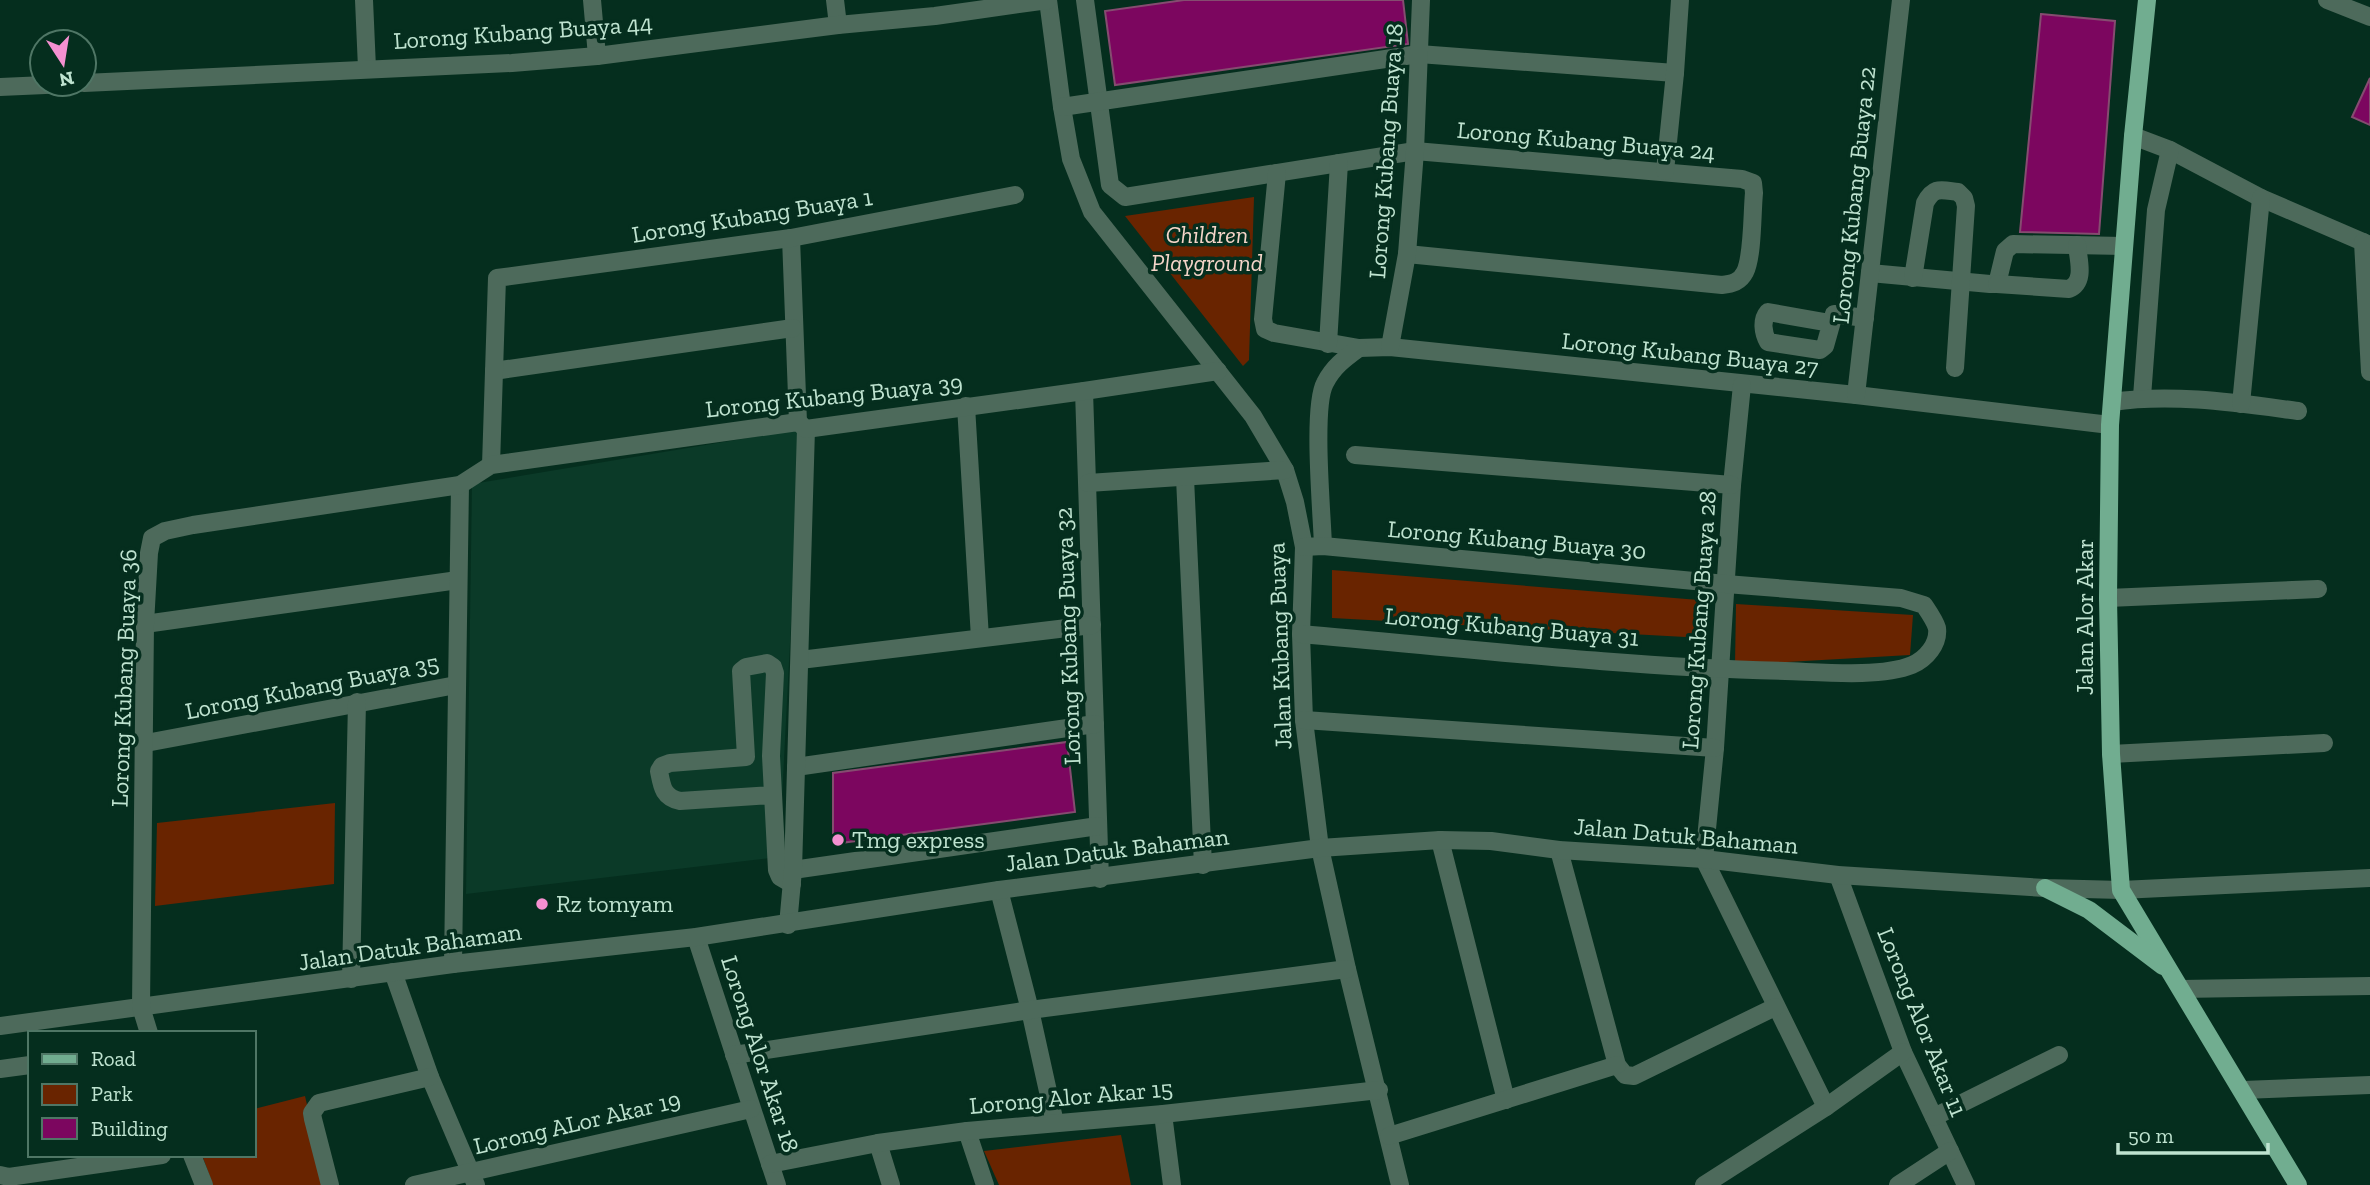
<svg xmlns="http://www.w3.org/2000/svg" width="2370" height="1185" viewBox="0 0 2370 1185" font-family="'Zilla Slab',serif">
<rect width="100%" height="100%" fill="#052e1e"/>
<path fill="#0b3a28" d="M801,429l-22,428 -313,37 6,-410z"/>
<g fill="#692400">
<path d="M1254,197l-5,163 -6,6 -118,-150z"/>
<path d="M1332,570l379,31 -7,37 -372,-20z"/>
<path d="M1736,604l177,11 -3,40 -175,10z"/>
<path d="M335,803l-1,81 -179,22 2,-83z"/>
<path d="M305,1096l20,89h-112l-11,-30h52v-46z"/>
<path d="M1121,1135l10,50h-132l-15,-34z"/>
</g>
<g fill="#7c065f" stroke="#854c70" stroke-width="2">
<path d="M1184,0h219l5,44 -293,41 -10,-74z"/>
<path d="M2041,14l74,7 -16,213 -79,-2z"/>
<path d="M2370,78v47l-18,-8z"/>
<path d="M1067,742l8,70 -242,32v-71z"/>
</g>
<g fill="none" stroke-linecap="round" stroke-linejoin="round">
<g stroke="#4d6a5b" stroke-width="18">
<path d="M364,0l3,68"/>
<path d="M592,0l5,56"/>
<path d="M835,0l3,25"/>
<path d="M1048,0l14,107 9,52 21,53 161,204 32,54 10,32 9,45 -3,87 3,86 16,128 27,121 53,216"/>
<path d="M1085,0l25,185 15,12 290,-46 327,28 11,4 1,10c-2,19 -1,63 -9,79 -5,10 -13,12 -23,13l-315,-31"/>
<path d="M2327,0l43,17"/>
<path d="M84,83l428,-20 85,-7 241,-31 97,-9 113,-16"/>
<path d="M0,87l68,-3"/>
<path d="M1062,107l357,-53 256,19"/>
<path d="M2133,136l37,14 91,48 109,47"/>
<path d="M1665,171l10,-98 5,-73"/>
<path d="M1277,173l-14,146 2,10 9,4 85,15 31,-1 466,48 254,30"/>
<path d="M791,238l7,184"/>
<path d="M2363,242l7,130"/>
<path d="M1870,273l120,11h7l8,-33 8,-7 111,2"/>
<path d="M1913,278l12,-75c9,-17 16,-13 33,-11l6,6 2,8 -11,162"/>
<path d="M1997,284l72,5c17,-7 9,-30 8,-44"/>
<path d="M1830,323l-62,-11c-7,8 -5,21 0,30l52,8 5,-4 9,-32 31,4"/>
<path d="M1328,344l11,-181"/>
<path d="M1390,347l17,-93 8,-103 6,-151"/>
<path d="M494,371l299,-43"/>
<path d="M1742,385l-10,100 -17,263 -11,111 122,248"/>
<path d="M1084,391l16,488"/>
<path d="M1856,395l45,-395"/>
<path d="M2142,397l14,-187 14,-60"/>
<path d="M2112,402c61,-9 125,1 186,9"/>
<path d="M2241,404l20,-206"/>
<path d="M966,406l14,232"/>
<path d="M1355,455l377,30"/>
<path d="M491,465l6,-187 294,-40 224,-43"/>
<path d="M1185,478l18,387"/>
<path d="M1088,483l197,-13"/>
<path d="M1323,546c-1,-33 -11,-139 2,-163 8,-16 19,-24 34,-35"/>
<path d="M2108,598l210,-9"/>
<path d="M145,624l313,-44"/>
<path d="M1301,634c161,14 323,33 484,37 35,1 95,7 127,-6 14,-6 27,-21 25,-37 -2,-7 -9,-17 -13,-23l-23,-7 -175,-14 -403,-38 -19,1"/>
<path d="M800,660l292,-35"/>
<path d="M1304,720l411,28"/>
<path d="M146,743l310,-58"/>
<path d="M2111,754l213,-11"/>
<path d="M796,767l299,-43"/>
<path d="M772,795l-92,6c-17,-4 -18,-14 -21,-30l3,-5 8,-3 76,-6 -5,-86 5,-4 21,-4 6,4 2,6 -4,83 6,114 3,7 12,7"/>
<path d="M1440,840l66,260"/>
<path d="M1559,850l58,215 8,10 9,1 141,-69"/>
<path d="M793,870l305,-44"/>
<path d="M1838,875l65,177 63,133"/>
<path d="M999,890l31,120 25,113"/>
<path d="M788,925l5,-55 13,-441"/>
<path d="M696,937l81,248"/>
<path d="M453,964l7,-479"/>
<path d="M393,972l37,105 46,108"/>
<path d="M351,979l6,-277"/>
<path d="M2181,989l189,-3"/>
<path d="M0,1026l453,-62 243,-27 303,-47 321,-42 120,-8 51,1 68,9 145,9 134,16 207,13 76,2 249,-12"/>
<path d="M149,1033l-8,-26 4,-383 4,-71 3,-15 13,-7 28,-6 267,-40 31,-20 307,-43 8,7 278,-38 134,-20"/>
<path d="M734,1055l296,-45 317,-41"/>
<path d="M0,1069l30,-4"/>
<path d="M2243,1090l127,-5"/>
<path d="M1163,1114l9,71"/>
<path d="M1934,1117l125,-62"/>
<path d="M967,1131l18,54"/>
<path d="M1389,1136l228,-71"/>
<path d="M878,1143l13,42"/>
<path d="M192,1155l12,30"/>
<path d="M770,1164l108,-21 89,-12 196,-17 216,-24"/>
<path d="M0,1175l9,2 153,-22"/>
<path d="M330,1185l-17,-66 -1,-6 7,-10 111,-26"/>
<path d="M414,1185l337,-76"/>
<path d="M1704,1185l122,-78 77,-55"/>
<path d="M1898,1185l52,-34"/>
</g>
<g stroke="#71ad90" stroke-width="18">
<path d="M2147,0l-14,136 -23,289 -2,173 3,156 10,136 177,295"/>
<path d="M2045,888l44,22 74,56"/>
</g>
</g>
<g fill="#f590d1" stroke="#052e1e" stroke-width="2.5">
<circle cx="838" cy="840" r="7"/>
<circle cx="542" cy="904" r="7"/>
</g>
<g text-anchor="middle" stroke-width="7" stroke-linejoin="round" paint-order="stroke">
<g font-size="24" fill="#bfe3d0" stroke="#052e1e">
<text transform="translate(523 32) rotate(-4)" y="8">Lorong Kubang Buaya 44</text>
<text transform="translate(1586 141) rotate(5)" y="8">Lorong Kubang Buaya 24</text>
<text transform="translate(1386 151) rotate(-86)" y="8">Lorong Kubang Buaya 18</text>
<text transform="translate(1854 195) rotate(-84)" y="8">Lorong Kubang Buaya 22</text>
<text transform="translate(752 216) rotate(-9)" y="8">Lorong Kubang Buaya 1</text>
<text transform="translate(1690 354) rotate(6)" y="8">Lorong Kubang Buaya 27</text>
<text transform="translate(834 396) rotate(-6)" y="8">Lorong Kubang Buaya 39</text>
<text transform="translate(1517 540) rotate(5)" y="8">Lorong Kubang Buaya 30</text>
<text transform="translate(2085 617) rotate(-90)" y="8">Jalan Alor Akar</text>
<text transform="translate(1699 620) rotate(-86)" y="8">Lorong Kubang Buaya 28</text>
<text transform="translate(1512 627) rotate(5)" y="8">Lorong Kubang Buaya 31</text>
<text transform="translate(1068 636) rotate(-92)" y="8">Lorong Kubang Buaya 32</text>
<text transform="translate(1280 646) rotate(-92)" y="8">Jalan Kubang Buaya</text>
<text transform="translate(124 678) rotate(-88)" y="8">Lorong Kubang Buaya 36</text>
<text transform="translate(312 687) rotate(-11)" y="8">Lorong Kubang Buaya 35</text>
<text transform="translate(1686 836) rotate(5)" y="8">Jalan Datuk Bahaman</text>
<text transform="translate(1117 850) rotate(-7)" y="8">Jalan Datuk Bahaman</text>
<text transform="translate(410 947) rotate(-8)" y="8">Jalan Datuk Bahaman</text>
<text transform="translate(1922 1022) rotate(68)" y="8">Lorong Alor Akar 11</text>
<text transform="translate(760 1054) rotate(72)" y="8">Lorong Alor Akar 18</text>
<text transform="translate(1071 1097) rotate(-5)" y="8">Lorong Alor Akar 15</text>
<text transform="translate(577 1123) rotate(-13)" y="8">Lorong ALor Akar 19</text>
</g>
<g font-size="24" font-style="italic" fill="#f5d5c9" stroke="#052e1e">
<text x="1207" y="243">Children<tspan x="1207" dy="28">Playground</tspan></text>
</g>
<g font-size="24" fill="#bfe3d0" stroke="#052e1e" text-anchor="start">
<text x="852" y="848">Tmg express</text>
<text x="556" y="912">Rz tomyam</text>
</g>
</g>
<rect x="28" y="1031" width="228" height="126" fill="#052e1e" stroke="#4f7665" stroke-width="2"/>
<rect x="42" y="1054" width="35" height="10" fill="#71ad90" stroke="#4f7665" stroke-width="2"/>
<text x="91" y="1066" font-size="21" fill="#bfe3d0">Road</text>
<rect x="42" y="1084" width="35" height="21" fill="#692400" stroke="#4f7665" stroke-width="2"/>
<text x="91" y="1101" font-size="21" fill="#bfe3d0">Park</text>
<rect x="42" y="1118" width="35" height="21" fill="#7c065f" stroke="#4f7665" stroke-width="2"/>
<text x="91" y="1136" font-size="21" fill="#bfe3d0">Building</text>
<g transform="translate(63 63) rotate(168)"><circle r="33" fill="#052e1e" stroke="#4f7665" stroke-width="2"/>
<path d="M0-5L12 26L0 18L-12 26Z" fill="#f590d1"/>
<text y="-10" font-size="19" font-weight="bold" text-anchor="middle" fill="#bfe3d0">N</text>
</g>
<path d="M2118 1143v10h150v-10" fill="none" stroke="#bfe3d0" stroke-width="3.5"/>
<text x="2128" y="1143" font-size="21" fill="#bfe3d0" stroke="#052e1e" stroke-width="5" paint-order="stroke">50 m</text>
</svg>
